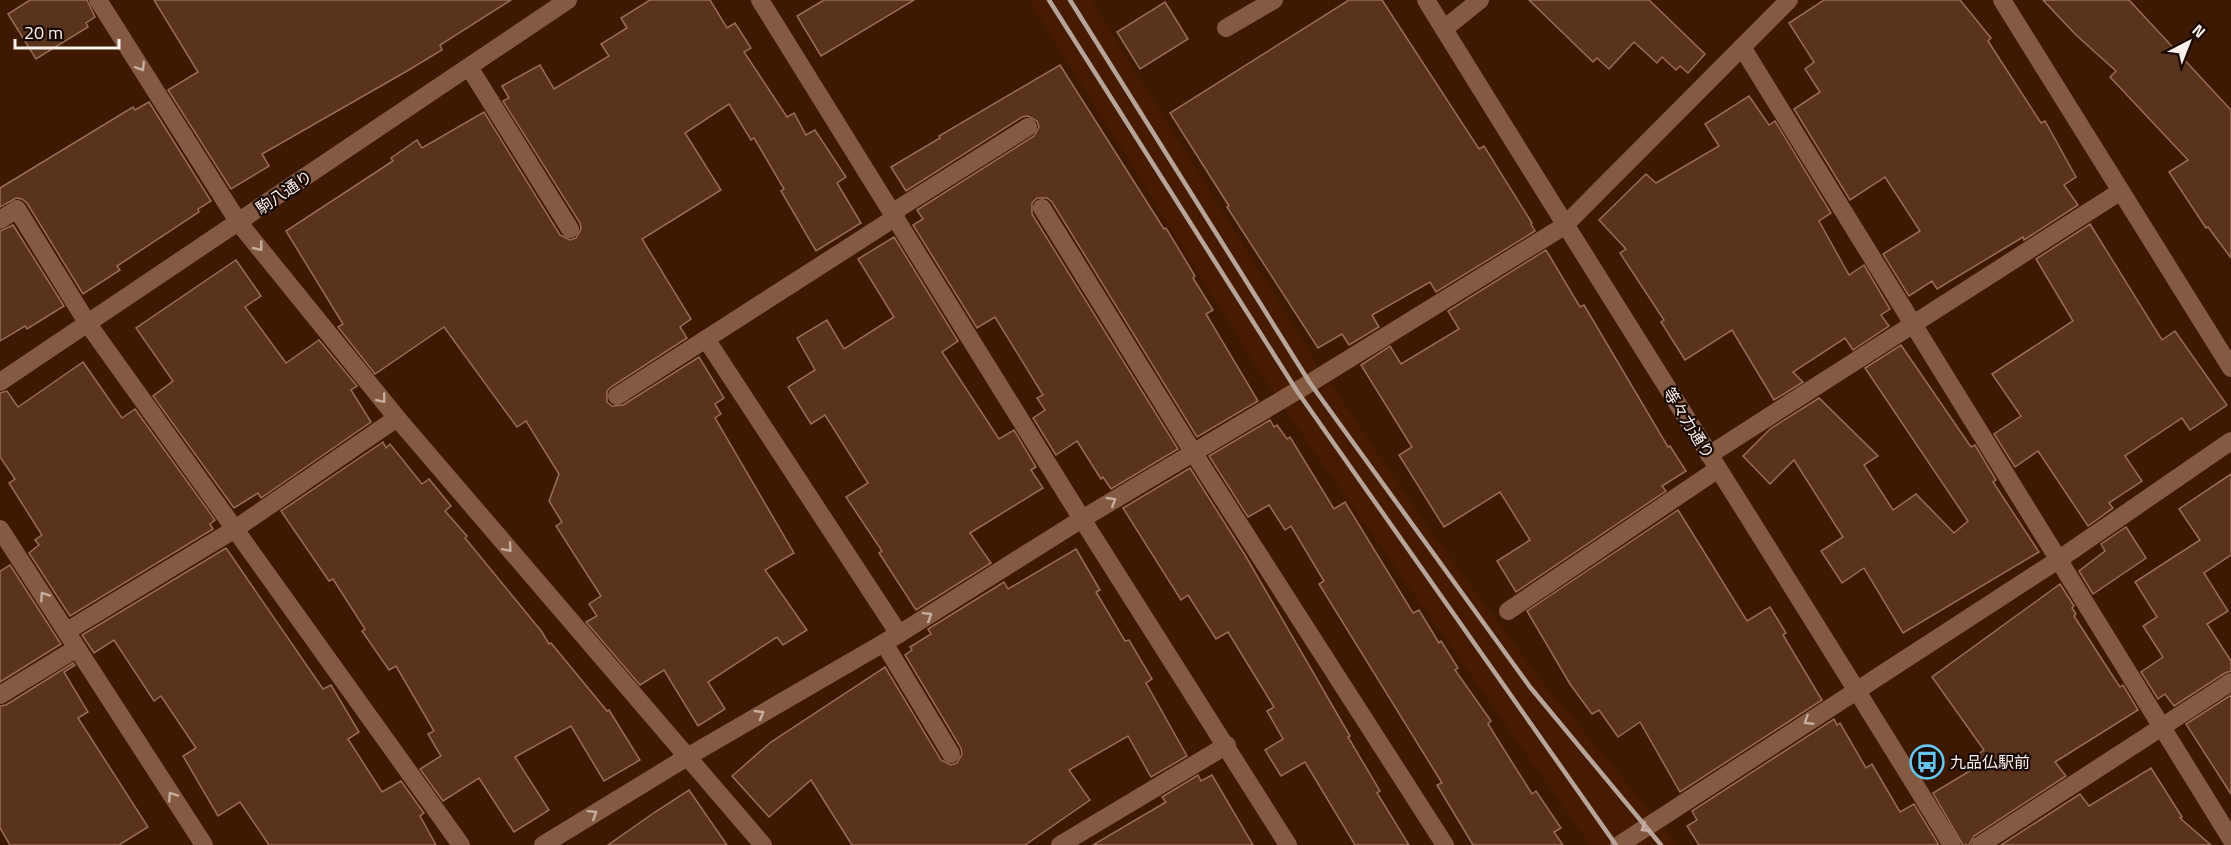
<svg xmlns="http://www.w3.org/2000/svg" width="2231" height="845" viewBox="0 0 2231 845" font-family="'Titillium Web','Noto Sans JP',sans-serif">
<rect width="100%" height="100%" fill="#3d1902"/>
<path fill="#471b00" d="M1029,0h62l225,362 115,170 109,147 138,166h-88l-319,-455z"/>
<g fill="#5a331d" stroke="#996d55" stroke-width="1.5">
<path d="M30,0h57l8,17 -9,6 2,4 -52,32 -28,-45z"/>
<path d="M154,0h357l-71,45 2,5 -35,21 -145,83 7,12 -38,23 -63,-99 30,-18z"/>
<path d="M650,0h60l17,28 8,-5 16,25 -7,4 43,65 7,-4 12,22 9,-5 31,47 -9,6 24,40 -45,28 -35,-60 3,-2 -30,-51 -3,2 -22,-36 -44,29 36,57 -79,49 49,80 -11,8 7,11 -76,49 -4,4v11l5,4 11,-1 76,-48 25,41 -9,6 6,10 -6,4 79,135 -29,17 42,60 -24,15 -6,-8 -69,45 17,27 -27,17 -34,-56 -24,15 -54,-63 11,-6 -8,-12 12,-8 -45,-70 6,-4 -13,-21 10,-27 -33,-53 -9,6 -73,-100 -69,47 -37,-47 5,-3 -57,-93 107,-70 -2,-3 26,-18 5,8 62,-36 76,123 10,5 6,-2 5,-9 -1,-6 -77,-122 6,-3 -7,-12 38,-21 14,24 55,-33 -8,-12 26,-16 -6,-10z"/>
<path d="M824,0h90l-93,56 -24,-40z"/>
<path d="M1349,0h33l97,149 5,-3 48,77 -1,1 4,7 -99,61 -6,-10 -58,33 7,12 -30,18 -7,-11 -24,14 -91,-141 2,-1 -59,-93z"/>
<path d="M1529,0h120l56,54 -17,19 -8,-7 -4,4 -14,-13 -5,6 -23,-21 -25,27 -12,-11 -4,4z"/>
<path d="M1824,0h136l31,38 -3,3 53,82 4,-2 31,56 -12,8 14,20 -54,35 -1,-3 -86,52 -5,-8 -23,15 -26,-42 37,-23 -35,-54 -35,23 -56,-91 26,-17 -15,-23 9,-7 -25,-39z"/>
<path d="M2043,0h86l102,110v148l-23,-31 -2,1 -37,-56 19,-12 -78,-83 6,-6 -40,-36z"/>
<path d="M1165,2l23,37 -48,30 -23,-37z"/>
<path d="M1060,65l104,164 2,-1 29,48 -2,2 20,32 -7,4 52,87 -61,36 -145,-235 -5,-4h-10l-5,5v11l146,235 -67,40 -8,-12 -2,2 -24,-38 -21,14 -23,-37 12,-8 -8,-12 6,-3 -48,-78 -18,11 -64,-103 10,-6 -6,-9 117,-74 5,-9 -2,-6 -9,-5 -6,1 -116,74 -15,-24 49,-29 -1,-2z"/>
<path d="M1749,96l20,29 6,-4 56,92 -12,8 30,54 15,-10 26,44 -9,6 8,11 -36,24 -8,-12 -52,34 10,10 -29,18 -42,-70 -47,30 -24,-38 3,-2 -44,-67 6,-4 -27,-29 47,-46 10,9 63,-37 -14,-22z"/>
<path d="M149,102l62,99 -13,8 1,3 -82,54 3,4 -37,24 -56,-91 -5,-4 -6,-1 -16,9v-19l133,-81 2,3z"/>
<path d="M2090,224l72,116 13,-9 52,74 -37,25 -8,-12 -57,38 17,25 -33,22 4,5 -25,18 -50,-75 -23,16 -21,-33 27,-18 -29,-42 81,-53 -37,-62z"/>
<path d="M13,225l51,81 -37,23 -2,-3 -25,15v-110z"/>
<path d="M894,237l64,104 -16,11 57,87 15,-9 22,37 -5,3 12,18 -73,45 21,30 -75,47 -37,-57 3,-2 -36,-54 22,-14 -43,-68 -14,9 -23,-37 27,-17 -18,-32 30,-18 17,29 50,-32 -36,-58z"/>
<path d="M1546,250l34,57 4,-2 84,142 2,-1 16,25 -24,15 4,5 -150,101 -19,-31 33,-21 -30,-48 -56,35 -45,-72 13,-8 -51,-82 29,-19 11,18 58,-35 -11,-18z"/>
<path d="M236,260l25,36 -16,11 41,56 33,-23 38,46 -6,4 20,32 -110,76 -3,-5 -24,15 -81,-112 20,-15 -37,-53z"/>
<path d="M1901,345l70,102 4,-2 21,35 -3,2 46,70 -136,81 -39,-65 -22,15 -21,-32 22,-14 -49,-77 -24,24 -27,-28 27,-27 49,-31 59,58 -14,9 29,45 23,-16 38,39 14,-12 -103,-153z"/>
<path d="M83,362l39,56 13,-9 80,111 -5,4 3,5 -143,87 -41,-63 10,-8 -4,-5 7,-5 -33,-52 6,-4 -15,-22v-64l7,-2 11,16z"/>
<path d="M1270,420l4,7 3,-2 10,14 3,-2 44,72 11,-7 68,111 6,-3 20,33 2,-2 17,27 -3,2 36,51 -3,3 44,70 4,-3 25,37 -7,4 9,13h-90l-36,-60 5,-2 -123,-199 5,-3 -33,-55 -6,4 -16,-25 -21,12 -39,-61z"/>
<path d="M383,442l3,6 4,-4 32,40 7,-5 22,27 -6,5 22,25 -2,2 77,94 7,12 2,-1 56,68 2,-1 31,50 -36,21 -33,-55 -56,31 34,53 -35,22 -35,-54 -36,23 -23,-32 21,-13 -13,-22 6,-3 -38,-65 -7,4 -27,-39 3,-2 -32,-50 -4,2 -48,-70z"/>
<path d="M1190,468l55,87 105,181 -2,1 32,54 -3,2 32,52h-54l-50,-83 -24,14 -16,-26 18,-11 -16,-28 7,-4 -46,-75 -12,7 -28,-44 -7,5 -58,-92z"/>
<path d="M2231,474v81l-27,18 24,38 -21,13 24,37v10l-6,2 -51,33 -9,-12 -7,5 -17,-27 22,-15 -20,-31 14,-9 -22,-35 65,-42 -21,-31z"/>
<path d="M1678,510l69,111 23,-14 16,26 -3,2 39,65 -142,92 -40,-70 -22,15 -19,-27 -7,4 -22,-30 -43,-73z"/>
<path d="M2126,527l20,31 -53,36 -14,-23 26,-20 -4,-7z"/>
<path d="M226,548l97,141 8,-4 28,47 -11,7 34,53 19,-11 23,32 -4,3 16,29h-167l-29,-43 -22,14 -35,-60 13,-8 -35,-52 -7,5 -40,-61 -20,13 -12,-18z"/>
<path d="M1076,549l24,41 -4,2 29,49 4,-1 23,39 -6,4 41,73 -36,21 -23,-41 -59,34 21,30 -65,45h-173l-41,-65 -42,37 -37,-41 39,-34 114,-75 56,93 10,5 6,-2 5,-9 -1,-6 -56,-93 7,-5 -2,-3 21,-13 -3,-5 76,-47 4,7z"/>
<path d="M10,565l51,79 -61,38v-111z"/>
<path d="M2060,584l14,22 -2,2 4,6 -2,2 40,62 6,9 3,-2 15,25 -83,52 11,14 -92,60 -5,9h-6l-30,-52 50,-30 -6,-8 7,-5 -52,-73z"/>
<path d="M73,663l2,2 -11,7 24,40 -10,6 70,109 -29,18h-109l-10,-17v-122l6,-1z"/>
<path d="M2231,695v99l-45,-70z"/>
<path d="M1834,719l3,6 3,-2 26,45 6,-4 28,48 14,-8 25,41h-240l-12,-19 10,-6 -5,-9z"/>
<path d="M2151,768l31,49 -2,1 31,27h-210l79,-51 9,12z"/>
<path d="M1198,775l3,6 11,-6 41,70h-160l73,-43 -4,-5z"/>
<path d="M689,790l38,55h-119l47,-33z"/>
</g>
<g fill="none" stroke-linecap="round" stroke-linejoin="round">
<g stroke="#855a43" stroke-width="18">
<path d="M98,0l141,223 158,195 366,427"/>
<path d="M760,0l322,519 206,326"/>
<path d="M1426,0c174,283 353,562 526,845"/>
<path d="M2002,0l229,368"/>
<path d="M1226,28l48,-28"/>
<path d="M1444,29l36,-29"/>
<path d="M1742,47l489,792"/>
<path d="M469,67l101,162"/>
<path d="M1042,208l151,244 252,393"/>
<path d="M893,212l135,-85"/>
<path d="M896,217l-190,122 193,295"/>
<path d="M0,220l17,-11 71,115 373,521"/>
<path d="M0,382l568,-382"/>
<path d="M617,396l89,-57"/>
<path d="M1709,455l412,-264"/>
<path d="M0,529l204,316"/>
<path d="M1508,611l210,-142"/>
<path d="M67,631l168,-102 162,-111"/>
<path d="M884,643l67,111"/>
<path d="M0,695l77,-47"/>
<path d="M543,845l144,-88 212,-123 183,-115 228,-136 254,-157 225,-226"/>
<path d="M1060,845l167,-100"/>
<path d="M1619,845l439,-285 173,-119"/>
<path d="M1980,845l251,-163"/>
</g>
<g stroke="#b7a498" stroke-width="4.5">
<path d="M1049,0l248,391 319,454"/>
<path d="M1070,0l240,383 220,304 131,158"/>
</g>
</g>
<defs><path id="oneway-chevron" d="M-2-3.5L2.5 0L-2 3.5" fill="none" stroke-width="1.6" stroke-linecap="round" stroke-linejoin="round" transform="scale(1.5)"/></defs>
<g stroke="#c6ada0">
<use href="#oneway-chevron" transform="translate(141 67) rotate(58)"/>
<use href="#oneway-chevron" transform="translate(259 247) rotate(51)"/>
<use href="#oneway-chevron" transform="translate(382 399) rotate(51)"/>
<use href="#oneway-chevron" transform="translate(1112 501) rotate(-31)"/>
<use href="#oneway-chevron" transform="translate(508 548) rotate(49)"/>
<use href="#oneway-chevron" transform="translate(44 596) rotate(-123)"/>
<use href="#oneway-chevron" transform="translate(928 616) rotate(-32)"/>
<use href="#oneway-chevron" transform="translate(760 714) rotate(-30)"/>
<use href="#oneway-chevron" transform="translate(1808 721) rotate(147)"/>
<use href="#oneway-chevron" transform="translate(172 796) rotate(-123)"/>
<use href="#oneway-chevron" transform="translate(593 814) rotate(-32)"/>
<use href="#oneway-chevron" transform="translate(1645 828) rotate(147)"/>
</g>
<defs>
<g id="bus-ring" transform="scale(1.725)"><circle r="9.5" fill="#190903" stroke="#65c5ee" stroke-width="1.5"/><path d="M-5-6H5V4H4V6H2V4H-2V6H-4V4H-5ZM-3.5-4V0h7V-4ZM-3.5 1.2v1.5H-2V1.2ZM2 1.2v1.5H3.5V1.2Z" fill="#65c5ee"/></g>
</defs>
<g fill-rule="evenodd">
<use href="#bus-ring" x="1927" y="762"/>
</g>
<g text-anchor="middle" stroke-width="4.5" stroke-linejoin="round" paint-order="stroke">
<g font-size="16" fill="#fbf1ec" stroke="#190903">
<text transform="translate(284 192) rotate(-34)" y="6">駒八通り</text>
<text transform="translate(1689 423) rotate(58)" y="6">等々力通り</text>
</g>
<g font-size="16" fill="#fbf1ec" stroke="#190903" text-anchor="start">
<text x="1950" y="768">九品仏駅前</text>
</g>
</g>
<g transform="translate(2189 42) rotate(42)" stroke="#190903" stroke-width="4.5" paint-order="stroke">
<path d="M0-4.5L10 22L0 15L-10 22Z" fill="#fbf1ec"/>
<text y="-9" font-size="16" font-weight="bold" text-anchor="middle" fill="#fbf1ec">N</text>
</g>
<path d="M15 39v9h104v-9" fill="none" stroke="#fbf1ec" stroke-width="3"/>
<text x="24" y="39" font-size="18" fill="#fbf1ec" stroke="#190903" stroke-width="4.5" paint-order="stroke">20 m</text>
</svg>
